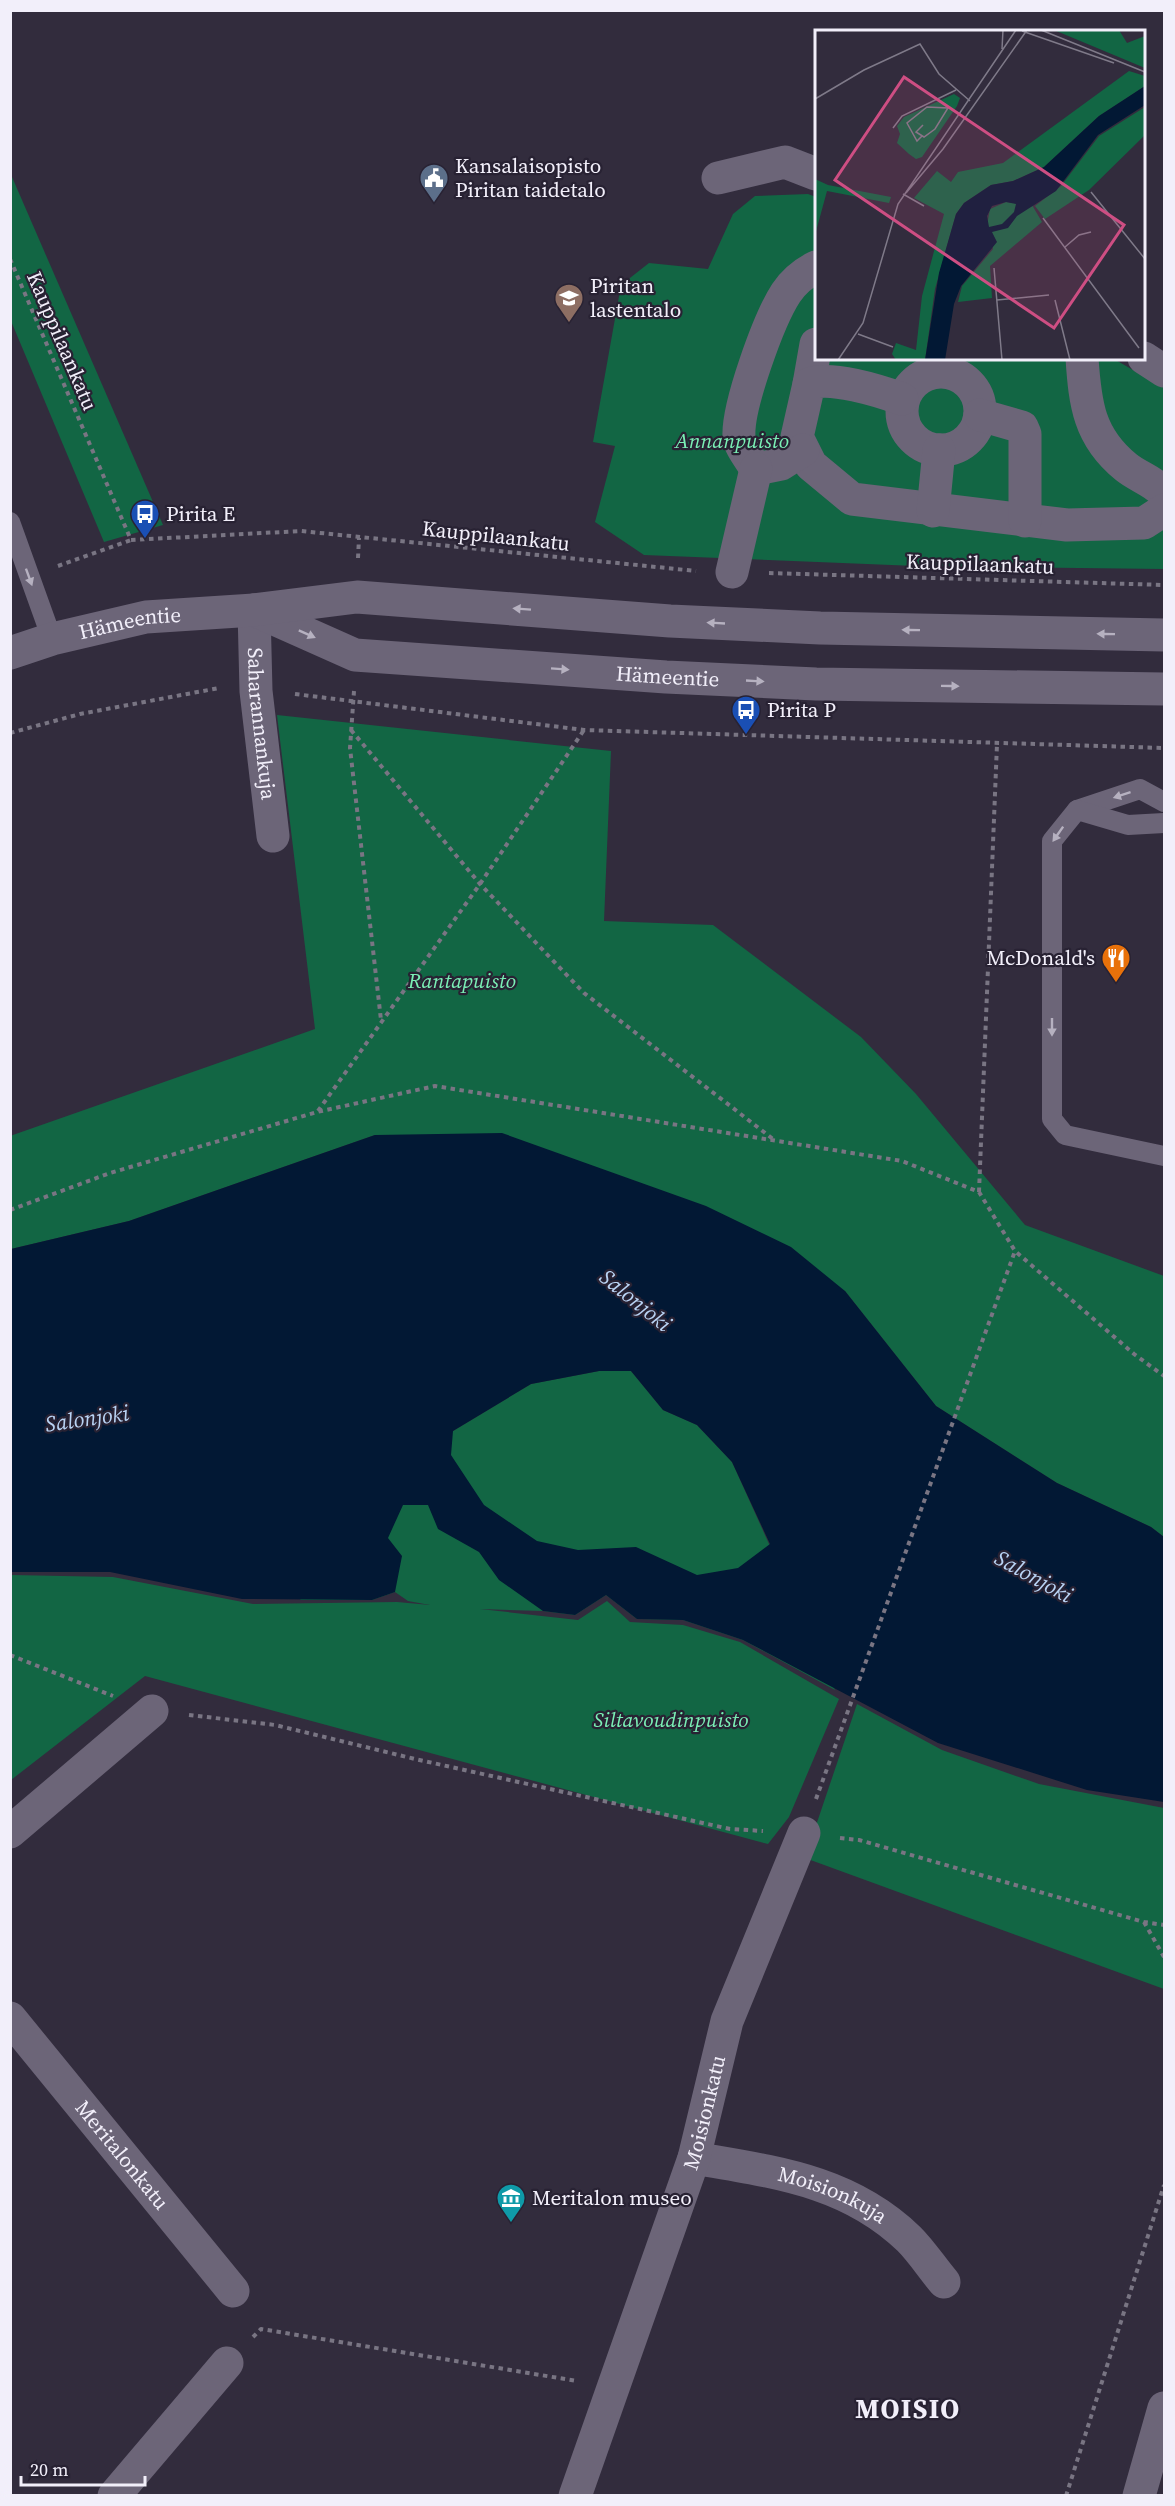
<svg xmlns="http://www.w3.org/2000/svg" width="1175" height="2506" viewBox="0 0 1175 2506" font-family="'Source Serif 4',serif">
<rect width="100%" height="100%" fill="#322c3d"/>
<g fill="#126644">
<path d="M10,173l2,4 151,348 -59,17 -93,-221z"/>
<path d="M808,194l8,3v161l298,1 50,29v181l-248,-3 -272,-11 -49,-33 20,-76 -22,-4 28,-157 28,-22 59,6 25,-55 22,-18z"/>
<path d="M277,715l334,36 -7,170 109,4 148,112 55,57 109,131 139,51v261l-13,-10 -94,-44 -121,-77 -91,-115 -470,-156 -246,86 -118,28 -1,-113 305,-107z"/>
<path d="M599,1371h32l32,39 34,15 35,37 103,228 -92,-50 -60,-20 -46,-1 -31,-24 -31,20 -32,-4 -63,-2 98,11 29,-19 23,21 53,3 57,17 99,57 -50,118 -21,27 -623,-168 -134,104v-205l102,2 140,27 144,-2 33,3 -22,-4 -13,-9 -23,8h-72l153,-169 78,-47z"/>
<path d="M857,1704l85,46 97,34 125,24v181l-359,-131z"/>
</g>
<path fill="#021834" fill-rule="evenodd" d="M502,1133l204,73 85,41 54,44 91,115 121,77 94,44 13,10v265l-77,-12 -149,-47 -195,-103 -60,-20 -46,-1 -31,-24 -31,20 -32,-4 -44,-31 -20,-28 -41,-23 -10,-24h-25l-15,33 14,18 -7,36 -23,8 -130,-1 -132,-27h-99v-323l118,-28 246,-86zM599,1371h32l32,39 34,15 35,37 38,82 -32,24 -41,7 -61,-28 -58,3 -41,-9 -53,-36 -33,-50 2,-24 78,-47z"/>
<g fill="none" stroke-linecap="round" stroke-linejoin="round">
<g stroke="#797583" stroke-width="4" stroke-dasharray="4.5 4.5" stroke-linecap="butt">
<path d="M10,259l121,281 170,-9 395,40"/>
<path d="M358,558l1,-20"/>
<path d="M58,566l73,-26"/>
<path d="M769,573l395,12"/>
<path d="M354,691l-4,57 31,272"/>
<path d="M295,694l289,36 580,18"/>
<path d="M351,730l129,154 104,109 189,146"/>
<path d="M10,733l70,-19 139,-26"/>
<path d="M318,1111l162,-227 104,-154"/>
<path d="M979,1192l18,-448"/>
<path d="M10,1210l100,-37 207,-61 118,-26 467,75 77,31 36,59 119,103 30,22"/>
<path d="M10,1655l103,41"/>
<path d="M189,1715l86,10 140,34 315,70 33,2"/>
<path d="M816,1799l199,-548"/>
<path d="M840,1838l19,2 285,82 20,3"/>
<path d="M1144,1922l20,35"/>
<path d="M253,2337l8,-8 316,52"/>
<path d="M1066,2496l98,-311"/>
</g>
<g stroke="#6c6578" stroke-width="20">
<path d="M10,522l42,117"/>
<path d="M1077,810l63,-21 24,13"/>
<path d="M1164,823l-36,2 -51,-15 -25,31v278l13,16 99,21"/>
</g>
<g stroke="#6c6578" stroke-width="33">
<path d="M718,178l67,-16 31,12"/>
<path d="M1082,358c3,46 7,79 44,109 12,10 28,14 38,26"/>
<path d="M1144,358l20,13"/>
<circle cx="941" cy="411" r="39"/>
<path d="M809,384l7,-40"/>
<path d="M902,399c-22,-8 -73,-24 -93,-15l-12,53 14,28 41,34 215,26 77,-2 20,-13"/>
<path d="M980,415l42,12 3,7v87"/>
<path d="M803,450l-22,14 -25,5c-5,-9 -17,-23 -17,-32 -2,-30 30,-118 47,-144 8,-12 18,-20 30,-26"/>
<path d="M933,511l6,-61"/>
<path d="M732,572l24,-103"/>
<path id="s1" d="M254,610l2,81 17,145"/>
<path d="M10,1832l142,-121"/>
<path id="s2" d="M10,2018l223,273"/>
<path id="s3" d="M694,2158c80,14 154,22 215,81 13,13 23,29 35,43"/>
<path d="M114,2496l113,-133"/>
<path id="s4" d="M575,2496l119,-338 33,-137 77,-188"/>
<path d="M1139,2496l25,-88"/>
</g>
<g stroke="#6c6578" stroke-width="33">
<path id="s5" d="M254,610l101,45 311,22 150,7 348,5"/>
<path id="s6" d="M10,653l42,-14 94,-22 108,-7 103,-13 313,24 150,7 344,7"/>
</g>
</g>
<defs><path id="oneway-solid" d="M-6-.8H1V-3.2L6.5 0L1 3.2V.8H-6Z" transform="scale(1.5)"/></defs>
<g fill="#b6b1c0">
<use href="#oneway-solid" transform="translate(29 577) rotate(70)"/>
<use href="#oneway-solid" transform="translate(522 609) rotate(-176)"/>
<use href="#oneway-solid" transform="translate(716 623) rotate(-177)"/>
<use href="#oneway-solid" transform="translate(911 630) rotate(-179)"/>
<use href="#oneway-solid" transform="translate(307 634) rotate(24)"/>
<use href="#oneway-solid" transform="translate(1106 634) rotate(-179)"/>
<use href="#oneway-solid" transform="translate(560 669) rotate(4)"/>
<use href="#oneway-solid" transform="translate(755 681) rotate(3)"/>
<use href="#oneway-solid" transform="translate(950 686) rotate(1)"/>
<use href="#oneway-solid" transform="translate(1122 795) rotate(162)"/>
<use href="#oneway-solid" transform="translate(1058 834) rotate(125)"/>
<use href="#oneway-solid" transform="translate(1052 1027) rotate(90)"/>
</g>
<defs>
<g id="civic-pin" transform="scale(1.5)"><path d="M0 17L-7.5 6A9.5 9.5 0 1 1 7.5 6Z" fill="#5c6f8a" stroke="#282233"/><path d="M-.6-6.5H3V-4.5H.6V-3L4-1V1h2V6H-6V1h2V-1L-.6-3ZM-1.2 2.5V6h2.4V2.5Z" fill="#fff"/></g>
<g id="school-pin" transform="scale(1.5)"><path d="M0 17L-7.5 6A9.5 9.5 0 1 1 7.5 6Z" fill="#8d6e63" stroke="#282233"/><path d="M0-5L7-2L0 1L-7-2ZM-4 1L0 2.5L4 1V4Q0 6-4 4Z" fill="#fff"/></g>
<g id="bus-pin" transform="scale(1.5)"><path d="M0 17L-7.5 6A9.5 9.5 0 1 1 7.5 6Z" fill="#1a4fb4" stroke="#282233"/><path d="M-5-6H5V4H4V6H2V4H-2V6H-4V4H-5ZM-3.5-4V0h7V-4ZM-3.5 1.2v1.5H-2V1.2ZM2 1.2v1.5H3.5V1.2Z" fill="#fff"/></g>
<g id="restaurant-pin" transform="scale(1.5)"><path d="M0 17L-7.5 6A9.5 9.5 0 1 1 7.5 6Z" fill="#e8710a" stroke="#282233"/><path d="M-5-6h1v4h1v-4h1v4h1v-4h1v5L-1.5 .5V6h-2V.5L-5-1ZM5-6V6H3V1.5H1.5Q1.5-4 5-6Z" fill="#fff"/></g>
<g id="museum-pin" transform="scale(1.5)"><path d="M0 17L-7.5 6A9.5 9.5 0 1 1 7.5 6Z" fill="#0f9aa8" stroke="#282233"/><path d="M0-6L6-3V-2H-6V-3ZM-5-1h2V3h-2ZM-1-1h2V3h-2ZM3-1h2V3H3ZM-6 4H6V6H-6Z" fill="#fff"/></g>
</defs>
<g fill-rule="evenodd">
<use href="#civic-pin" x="434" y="178"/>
<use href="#school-pin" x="569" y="298"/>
<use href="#bus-pin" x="145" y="514"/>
<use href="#bus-pin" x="746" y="710"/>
<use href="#restaurant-pin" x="1116" y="958"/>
<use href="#museum-pin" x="511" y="2198"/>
</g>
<g text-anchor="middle" stroke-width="4.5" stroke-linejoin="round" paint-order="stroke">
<g font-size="21" fill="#f2effa" stroke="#282233" text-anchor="start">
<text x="455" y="173">Kansalaisopisto<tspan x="455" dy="24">Piritan taidetalo</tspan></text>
<text x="590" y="293">Piritan<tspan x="590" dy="24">lastentalo</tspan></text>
<text x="166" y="521">Pirita E</text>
<text x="767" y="717">Pirita P</text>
<text x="1095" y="965" text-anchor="end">McDonald's</text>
<text x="532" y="2205">Meritalon museo</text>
</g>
<g font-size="21" fill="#f2effa" stroke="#282233">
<text transform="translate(62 341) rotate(67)" y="7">Kauppilaankatu</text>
<text transform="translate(496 536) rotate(6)" y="7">Kauppilaankatu</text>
<text transform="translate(980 564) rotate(2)" y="7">Kauppilaankatu</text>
<text dy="7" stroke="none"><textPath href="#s6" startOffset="124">Hämeentie</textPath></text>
<text dy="7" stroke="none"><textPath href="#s5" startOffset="424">Hämeentie</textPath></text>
<text dy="7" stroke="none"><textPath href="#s1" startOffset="114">Saharannankuja</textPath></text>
<text dy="7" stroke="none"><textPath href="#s4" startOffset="405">Moisionkatu</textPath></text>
<text dy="7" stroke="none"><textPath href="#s2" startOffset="177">Meritalonkatu</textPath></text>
<text dy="7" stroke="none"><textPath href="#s3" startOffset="144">Moisionkuja</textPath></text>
</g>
<g font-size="21" font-style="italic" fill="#7bf0b6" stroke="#282233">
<text x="732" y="448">Annanpuisto</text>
<text x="462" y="988">Rantapuisto</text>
<text x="671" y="1727">Siltavoudinpuisto</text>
</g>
<g font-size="22" font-style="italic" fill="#b9d3f4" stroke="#282233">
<text transform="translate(636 1300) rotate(39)" y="8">Salonjoki</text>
<text transform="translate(87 1418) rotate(-8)" y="8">Salonjoki</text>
<text transform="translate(1034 1576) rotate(29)" y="8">Salonjoki</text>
</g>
<g font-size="27" font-weight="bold" letter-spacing="1.5" fill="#f2effa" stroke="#282233">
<text x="908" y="2418">MOISIO</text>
</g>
</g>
<g transform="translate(815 30)">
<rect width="330" height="330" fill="#322c3d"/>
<path d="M239,0h65l8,13 18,-7v32zM314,41l16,5v10l-46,30 -55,51 -31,14 -22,4 -27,18 -8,11 -21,75 -10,71h-29l-4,-6 4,-11 20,7 6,-54 22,-82 -30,-16 23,-27 14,11 7,-10 45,-9zM139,64l6,4 -3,8 -35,51 -6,2 -7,-5 -12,-11 3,-9 -3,-8 7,-9zM330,77v28l-56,55 -44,29 -10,-13 26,-20 38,-50zM0,149l13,6 63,12 -2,6 -62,-12 -12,44zM191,172l26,3 10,17 -52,44 2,32 -34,4 4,-16 31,-37 -6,-24 3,-16z" fill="#126644"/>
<path d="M330,56v19l-47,30 -42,56 -39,25 -9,12 -16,4 5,10 -36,44 -7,18 -9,56h-20l14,-87 17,-59 8,-11 27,-18 22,-4 31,-14 55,-51zM191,172l10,2 -2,8 -12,12 -13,3 -2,-11 5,-10z" fill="#021834" fill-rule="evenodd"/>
<path fill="none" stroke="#7f7a89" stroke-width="1.5" d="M226,0l104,42M207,1l92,32M187,19l1,-19M0,69l49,-29 56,-26 19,30 31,27M78,98l9,-12 54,-26M107,106l-5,5 -10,-18 20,-16 21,1 -13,21 -11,8 -8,-5 7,-7M276,162l54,67M91,163l37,-44 84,-119M88,164l21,12M228,188l96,130M250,217l14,-12 12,-3M179,238l8,92M182,270l52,-5M240,270l15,60M43,304l35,13M23,330l25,-37 35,-119 118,-174"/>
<path fill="#ce4e83" fill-opacity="0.15" stroke="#ce4e83" stroke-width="3" d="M89,47l220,148 -70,103 -219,-148z"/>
<rect width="330" height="330" fill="none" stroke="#f2effa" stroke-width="3"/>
</g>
<rect width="1175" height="2506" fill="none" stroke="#f2effa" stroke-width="24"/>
<path d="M21 2476v9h124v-9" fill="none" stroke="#f2effa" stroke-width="3"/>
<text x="30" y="2476" font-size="18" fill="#f2effa" stroke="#282233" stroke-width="4.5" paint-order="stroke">20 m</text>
</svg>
